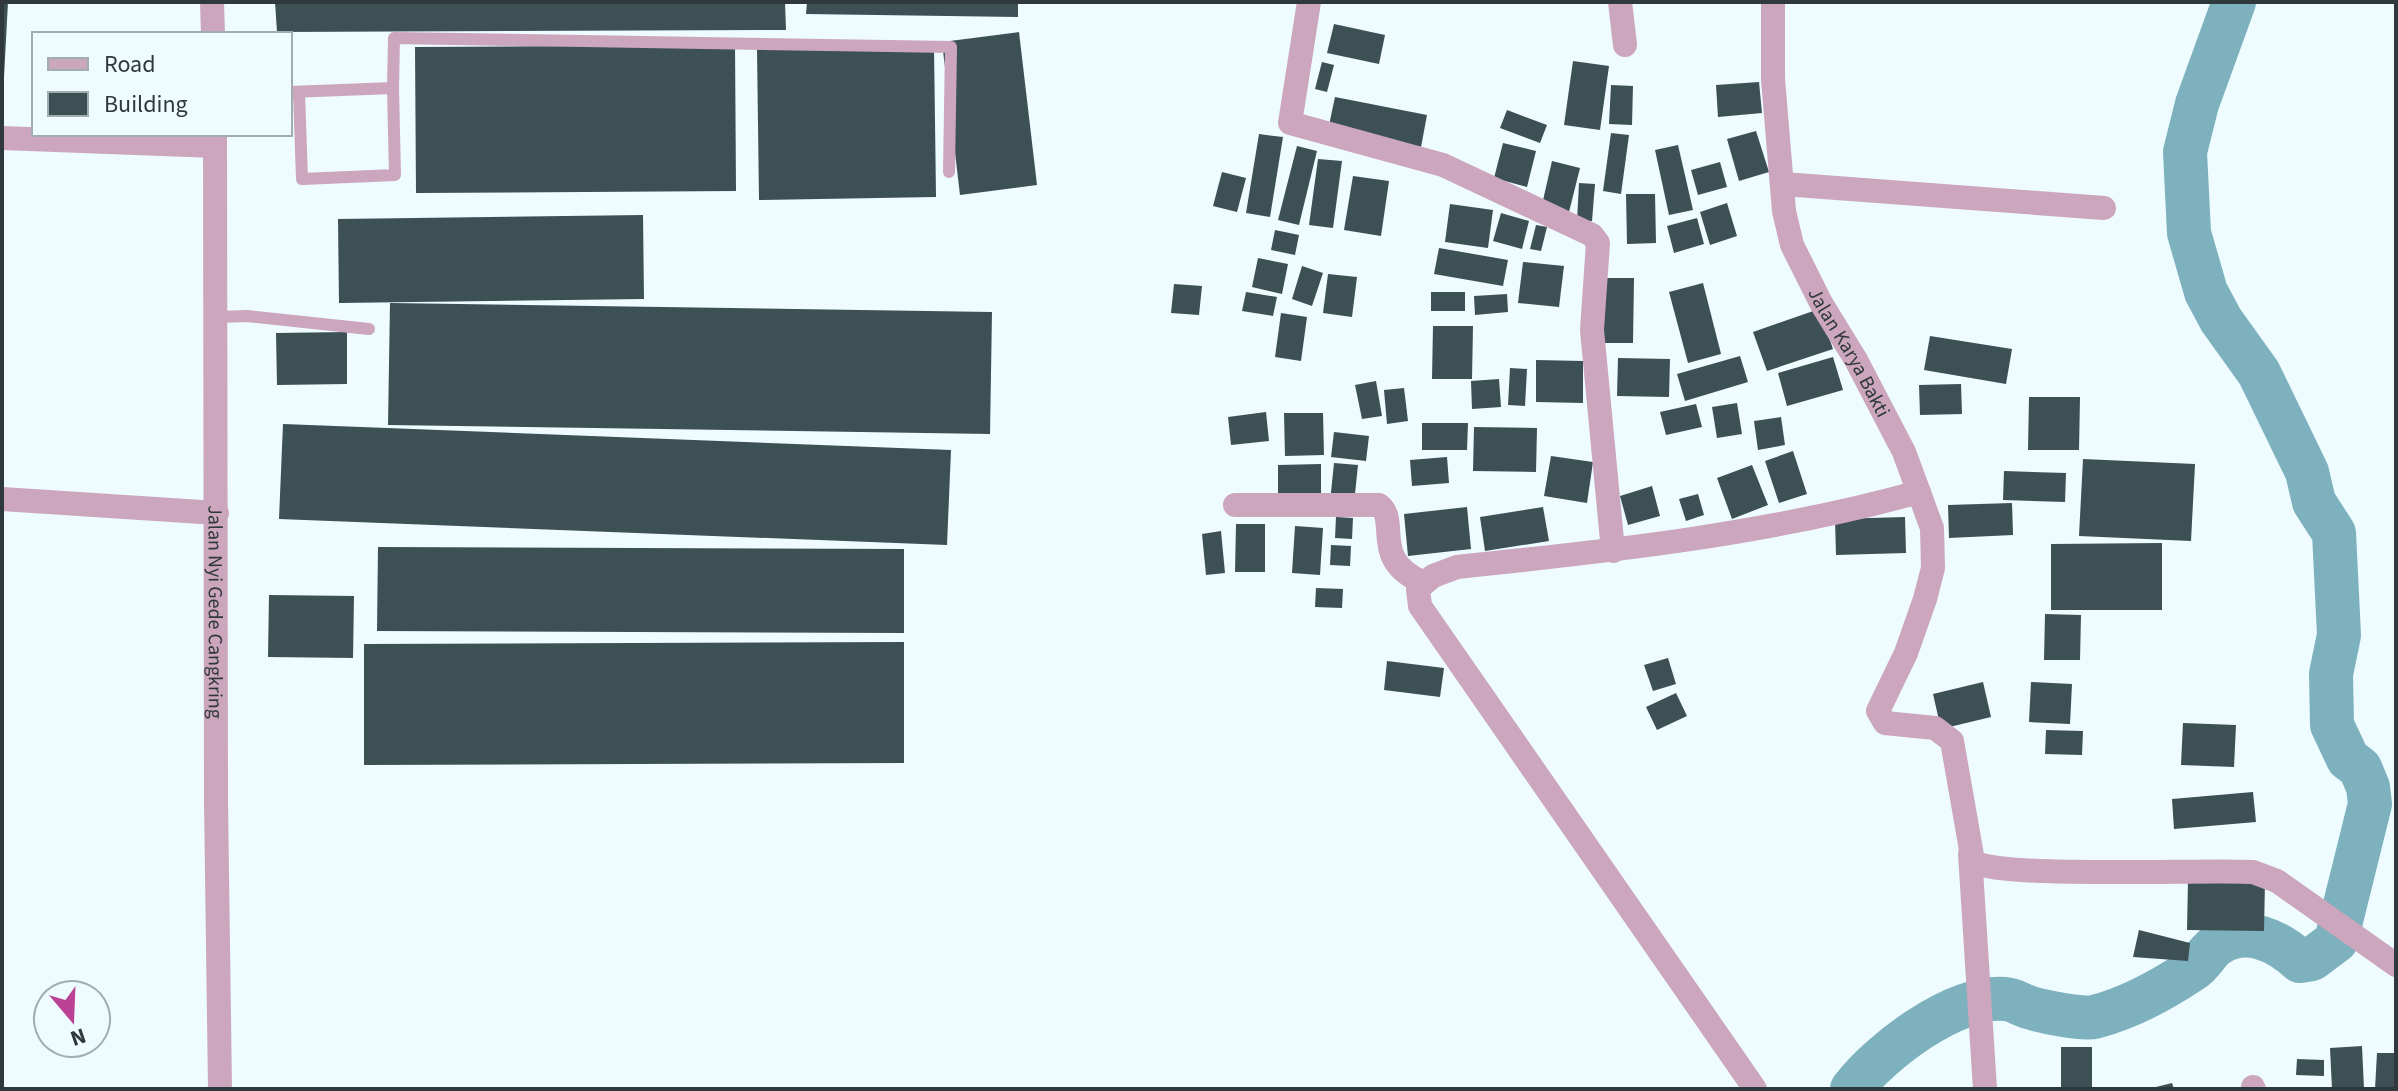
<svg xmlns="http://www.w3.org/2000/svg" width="2398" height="1091" viewBox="0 0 2398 1091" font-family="'Source Sans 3',sans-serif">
<rect width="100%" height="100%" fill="#eefbff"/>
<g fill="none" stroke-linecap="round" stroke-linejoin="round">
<path stroke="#7db1bd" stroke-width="44" d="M1852,1089c29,-38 103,-94 153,-90 8,0 16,6 23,8 12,4 55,13 66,10 36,-9 68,-27 98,-47 11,-7 16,-20 26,-26 28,-19 60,-3 82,17l12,-2 24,-18 34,-137 -2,-17 -8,-19 -12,-9 -16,-34 -1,-51 8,-39 -5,-102 -20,-31 -7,-30 -48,-99 -38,-53 -15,-28 -17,-59 -4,-81 12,-48 37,-102"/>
</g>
<g fill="#3d5054">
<path d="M2,2h6l-4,75h-2z"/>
<path d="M275,2h510l1,28 -509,2z"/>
<path d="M807,2h211v15l-212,-3z"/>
<path d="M1334,24l51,11 -6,29 -52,-11z"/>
<path d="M1019,32l18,153 -77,10 -18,-153z"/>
<path d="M735,45l1,146 -320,2 -1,-146z"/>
<path d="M934,47l2,150 -177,3 -2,-151z"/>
<path d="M1573,61l36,5 -9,64 -36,-5z"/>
<path d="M1322,62l12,3 -7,27 -12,-3z"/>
<path d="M1759,82l3,31 -44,4 -2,-32z"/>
<path d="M1611,85l22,1 -1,39 -23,-1z"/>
<path d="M1335,97l92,18 -6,32 -93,-17z"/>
<path d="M1507,110l40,15 -7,18 -40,-15z"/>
<path d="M1756,131l13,41 -30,9 -12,-42z"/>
<path d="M1611,133l18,2 -8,59 -18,-3z"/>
<path d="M1259,134l24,3 -13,80 -24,-4z"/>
<path d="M1503,143l33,8 -9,36 -33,-9z"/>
<path d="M1678,145l15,65 -24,5 -14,-65z"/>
<path d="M1297,146l20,5 -18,74 -21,-5z"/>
<path d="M1318,159l24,2 -9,67 -24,-3z"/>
<path d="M1552,161l28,7 -12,48 -27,-7z"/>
<path d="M1720,162l7,25 -29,8 -7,-25z"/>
<path d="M1222,172l24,6 -9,34 -24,-6z"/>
<path d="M1353,176l36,5 -8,55 -37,-6z"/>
<path d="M1579,183l16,1 -3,37h-15z"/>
<path d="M1626,194h29l1,49 -29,1z"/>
<path d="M1727,203l10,33 -27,9 -10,-33z"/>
<path d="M1450,204l43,6 -5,38 -43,-6z"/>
<path d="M1501,213l28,8 -7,28 -29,-8z"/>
<path d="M643,215l1,84 -305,4 -1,-84z"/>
<path d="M1697,218l7,26 -30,9 -7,-27z"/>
<path d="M1536,225l11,2 -6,24 -11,-2z"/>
<path d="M1275,230l24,5 -4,20 -24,-5z"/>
<path d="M1439,248l69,12 -5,26 -69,-12z"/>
<path d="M1258,258l30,6 -6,30 -30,-7z"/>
<path d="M1523,262l41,4 -5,41 -41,-4z"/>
<path d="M1302,266l21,7 -11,33 -20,-7z"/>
<path d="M1328,274l29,3 -5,40 -29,-4z"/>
<path d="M1603,278h31l-1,65h-32z"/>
<path d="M1703,283l18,71 -33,9 -19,-71z"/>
<path d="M1174,284l28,2 -3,29 -28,-2z"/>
<path d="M1246,292l31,5 -4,19 -31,-5z"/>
<rect x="1431" y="292" width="34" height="19"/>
<path d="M1507,294l1,18 -33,3 -1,-19z"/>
<path d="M390,303l602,9 -2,122 -602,-9z"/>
<path d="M1819,309l14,40 -66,22 -14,-39z"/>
<path d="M1281,313l26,4 -6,44 -26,-4z"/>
<path d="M1433,326h40l-1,53h-40z"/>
<path d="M347,332v52l-70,1 -1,-52z"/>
<path d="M1930,336l82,13 -6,35 -82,-14z"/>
<path d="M1740,356l8,26 -63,19 -8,-27z"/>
<path d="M1833,357l10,33 -56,16 -9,-33z"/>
<path d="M1618,358l52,1 -1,38 -52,-1z"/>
<path d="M1536,360l47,1v42l-47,-1z"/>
<path d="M1510,368l17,1 -2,37 -17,-1z"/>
<path d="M1499,379l2,28 -29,2 -1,-28z"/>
<path d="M1376,381l6,35 -20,3 -7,-34z"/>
<path d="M1961,384l1,30 -42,1 -1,-30z"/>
<path d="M1404,388l4,33 -21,3 -3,-34z"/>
<path d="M2029,397h51l-1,53h-51z"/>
<path d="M1737,403l5,31 -25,4 -5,-31z"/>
<path d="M1696,404l6,23 -36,8 -6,-23z"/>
<path d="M1266,412l3,29 -38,4 -3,-28z"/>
<path d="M1284,413h39l1,42 -39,1z"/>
<path d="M1781,417l4,28 -27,5 -4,-29z"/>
<path d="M1422,423h46l-1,27h-45z"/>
<path d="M283,424l668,26 -4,95 -668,-26z"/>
<path d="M1474,427l63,1 -1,44 -63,-1z"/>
<path d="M1334,432l35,4 -3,25 -35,-4z"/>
<path d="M1793,451l14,43 -28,9 -14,-42z"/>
<path d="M1551,456l42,6 -6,41 -43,-7z"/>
<path d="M1447,457l2,26 -37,3 -2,-26z"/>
<path d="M2083,459l112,5 -4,77 -112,-5z"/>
<path d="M1334,463l24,2 -4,39 -24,-2z"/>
<path d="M1321,464v31l-43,1v-31z"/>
<path d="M1752,465l16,40 -36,14 -15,-41z"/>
<path d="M2004,471l62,2 -1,29 -62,-2z"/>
<path d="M1652,486l8,30 -32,9 -8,-29z"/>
<path d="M1698,494l6,21 -18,6 -7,-22z"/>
<path d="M2012,503l1,32 -64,3 -1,-33z"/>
<path d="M1467,507l4,42 -63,7 -4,-42z"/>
<path d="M1543,507l6,34 -64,10 -5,-34z"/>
<path d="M1336,517l17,1 -1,21 -17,-1z"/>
<path d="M1905,517l1,36 -70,2 -1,-36z"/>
<path d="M1236,524h29v48h-30z"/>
<path d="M1295,526l28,2 -3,47 -28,-2z"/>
<path d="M1221,531l4,42 -19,2 -4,-41z"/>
<path d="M2162,543v67h-111v-66z"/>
<path d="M1331,545l20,1 -1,20 -20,-1z"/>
<path d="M378,547l526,2v84l-527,-2z"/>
<path d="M1316,588l27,1 -1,19 -27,-1z"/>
<path d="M269,595l85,1 -1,62 -85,-1z"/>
<path d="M2045,614l36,1 -1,45h-36z"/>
<path d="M904,642v121l-540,2v-121z"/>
<path d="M1668,658l8,26 -23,7 -9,-26z"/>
<path d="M1387,661l57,7 -4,29 -56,-7z"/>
<path d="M1983,682l8,35 -50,12 -8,-35z"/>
<path d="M2031,682l41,2 -2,40 -41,-2z"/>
<path d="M1676,693l11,23 -30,14 -11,-23z"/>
<path d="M2183,723l53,2 -2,42 -53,-2z"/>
<path d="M2046,730l37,1 -1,24 -37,-1z"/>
<path d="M2253,792l3,30 -82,7 -2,-30z"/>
<path d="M2188,880l77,1 -1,50 -77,-1z"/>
<path d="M2139,930l51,13 -2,18 -55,-4z"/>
<path d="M2362,1046l2,43h-32l-2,-41z"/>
<rect x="2061" y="1047" width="31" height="42"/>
<path d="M2377,1053h19v36h-21z"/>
<path d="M2297,1059l27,1v16l-28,-1z"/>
<path d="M2172,1083l2,6h-21l-1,-1z"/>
</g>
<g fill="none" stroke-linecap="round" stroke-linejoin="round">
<g stroke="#cba6bc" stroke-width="12">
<path d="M393,88l1,-50 557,9 -2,125"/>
<path d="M290,92l103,-4 2,87 -93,4 -3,-87"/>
<path d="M216,317l31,-1 122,13"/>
</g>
<g stroke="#cba6bc" stroke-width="24">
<path d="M212,2l1,32"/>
<path d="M1309,2l-19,121 153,42 149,70 6,8 -6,87 21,221"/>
<path d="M1620,2l5,43"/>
<path id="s1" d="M1773,2v77l11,132 8,34 29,58 35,57 48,92 28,76 1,40 -8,31 -19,54 -28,58 7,12 50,5 17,13 21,120c22,18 236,8 280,11l24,9 119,84"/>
<path id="s2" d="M215,134l1,667 4,288"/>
<path d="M2,138l213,8"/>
<path d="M1783,184l321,24"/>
<path d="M2,499l215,14"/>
<path d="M1235,505h144c21,16 -9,54 43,77"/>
<path d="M1970,854l15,235"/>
<path d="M2253,1087l1,2"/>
<path d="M1755,1089l-335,-483 -2,-17 15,-13 24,-9c155,-16 311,-33 462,-75"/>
</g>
</g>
<g text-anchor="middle" stroke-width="8" stroke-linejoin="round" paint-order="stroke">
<g font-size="20" fill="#2f383a" stroke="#eefbff">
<text dy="7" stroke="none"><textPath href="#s1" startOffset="366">Jalan Karya Bakti</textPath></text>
<text dy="7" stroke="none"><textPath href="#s2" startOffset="478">Jalan Nyi Gede Cangkring</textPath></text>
</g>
</g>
<rect width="2398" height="1091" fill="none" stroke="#2f383a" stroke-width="8"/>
<rect x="32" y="32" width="260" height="104" fill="#eefbff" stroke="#a2adb0" stroke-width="2"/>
<rect x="48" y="58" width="40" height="12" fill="#cba6bc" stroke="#a2adb0" stroke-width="2"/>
<text x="104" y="72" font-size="24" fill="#2f383a">Road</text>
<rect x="48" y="92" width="40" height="24" fill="#3d5054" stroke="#a2adb0" stroke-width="2"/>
<text x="104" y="112" font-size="24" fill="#2f383a">Building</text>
<g transform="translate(72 1019) rotate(161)"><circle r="38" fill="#eefbff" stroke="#a2adb0" stroke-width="2"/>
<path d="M0-6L14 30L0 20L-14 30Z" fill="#bb4195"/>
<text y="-12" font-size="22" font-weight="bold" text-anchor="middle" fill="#2f383a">N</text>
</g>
</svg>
